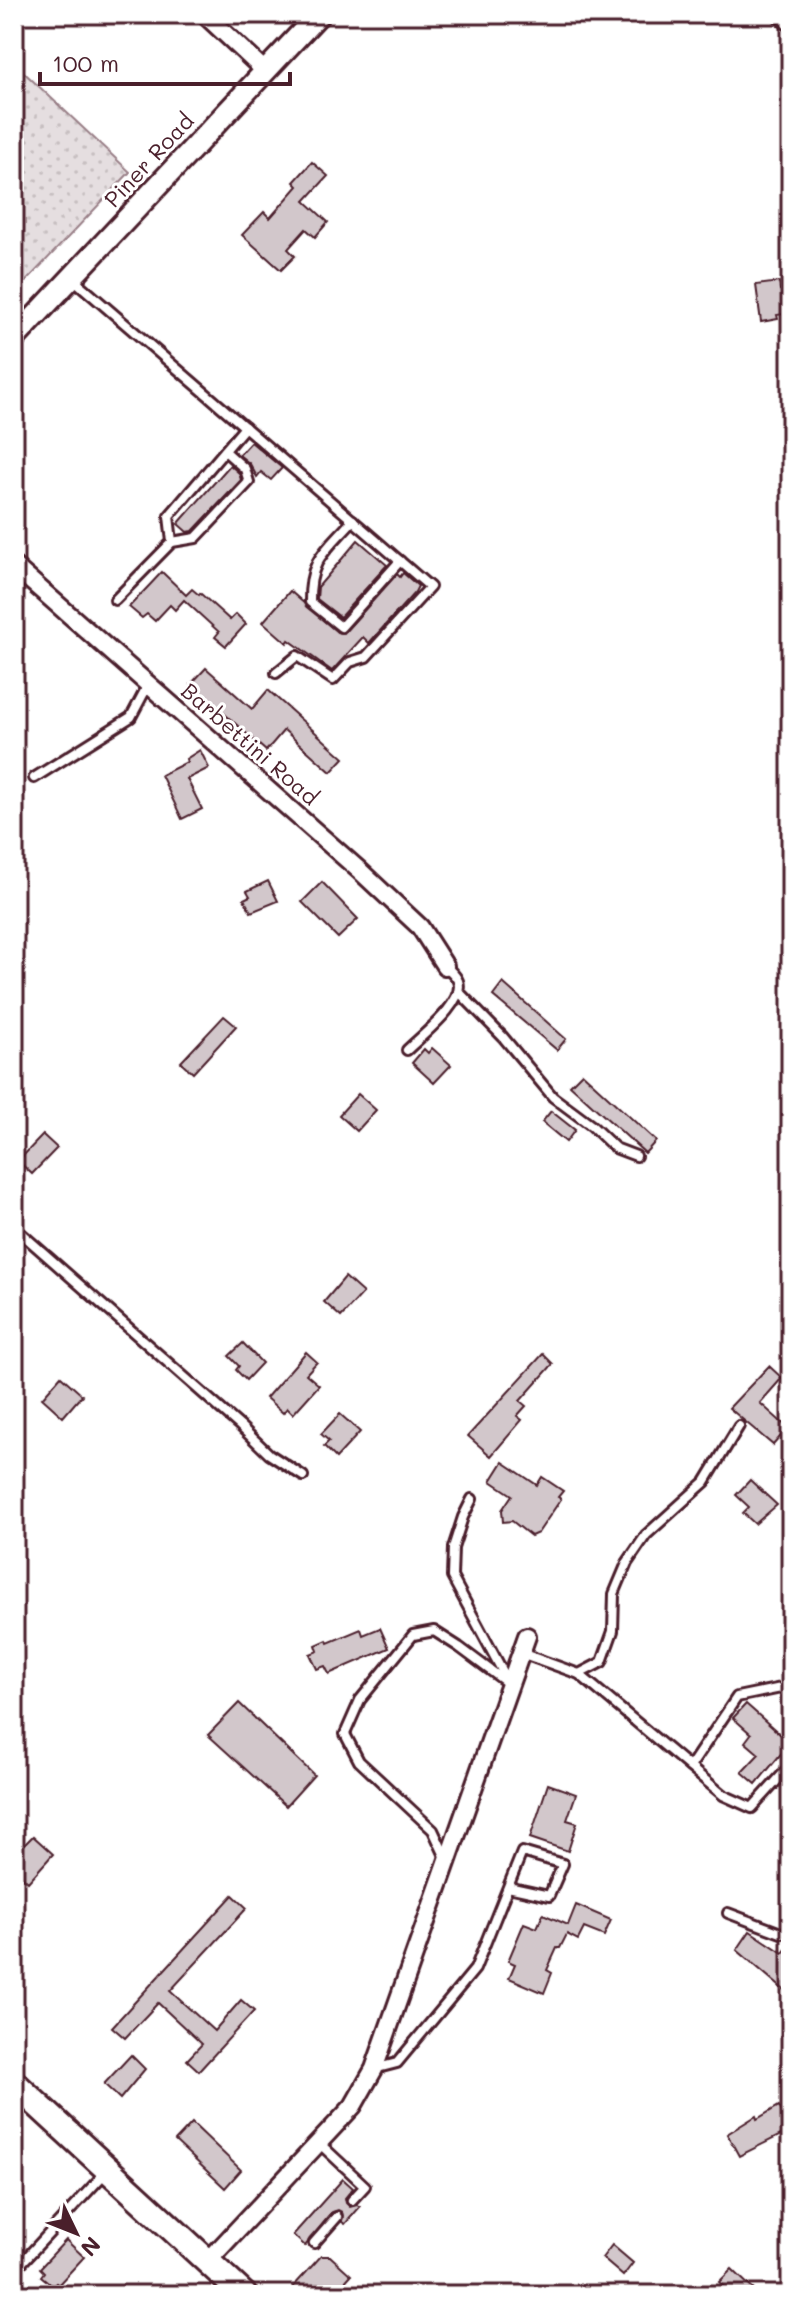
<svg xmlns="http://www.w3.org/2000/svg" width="805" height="2309" viewBox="0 0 805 2309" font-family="Mali,sans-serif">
<defs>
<pattern id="grass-dots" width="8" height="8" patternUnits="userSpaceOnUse" patternTransform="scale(2)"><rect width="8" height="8" fill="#e5dee0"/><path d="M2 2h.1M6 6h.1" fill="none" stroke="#c6bec0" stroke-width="1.8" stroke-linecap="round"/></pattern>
</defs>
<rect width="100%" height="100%" fill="#fff"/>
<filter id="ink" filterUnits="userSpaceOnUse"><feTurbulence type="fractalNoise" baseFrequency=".0125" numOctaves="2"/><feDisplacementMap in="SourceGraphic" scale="16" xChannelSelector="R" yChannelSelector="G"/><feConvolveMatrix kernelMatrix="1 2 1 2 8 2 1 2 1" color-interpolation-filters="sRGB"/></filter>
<g filter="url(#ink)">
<path fill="url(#grass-dots)" stroke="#987e86" stroke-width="2" d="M14,63l116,109 -116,122z"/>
<g fill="#d2c7cb" stroke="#4a1f2b" stroke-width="2">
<path d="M312,162l16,14 -23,25 23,21 -13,15 -9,-8 -18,20 7,7 -14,14 -39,-35 22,-23 6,6 28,-32 -4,-4z"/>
<path d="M779,282l1,8 11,-2v25l-14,2 1,4 -17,3 -5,-37z"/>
<path d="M251,442l31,26 -11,12 -10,-8 -4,5 -7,-13 -11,-9z"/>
<path d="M230,465l9,8 2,7 -48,51 -6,1 -9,-8z"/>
<path d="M358,540l29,25 -47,52 -23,-18 1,-12z"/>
<path d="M162,572l24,23 6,-6 7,6 1,-2 30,27 6,-6 10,10 -20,22 -11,-9 4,-5 -35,-32 -9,10 -5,-5 -15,16 -8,-7 -5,4 -13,-11z"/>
<path d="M403,573l15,13 -3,6 -46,51 -6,-6 -31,34 -43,-31 -2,3 -24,-21 27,-31 47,41 7,1 53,-59 3,3z"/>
<path d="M206,668l46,41 16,-19 76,68 -13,14 -47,-42 -18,21 -75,-67z"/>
<path d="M200,750l9,18 -22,11 15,30 -20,10 -21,-44 26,-13 -1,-3z"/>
<path d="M268,881l10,20 -27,11 -7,-13 6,-3 -3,-5z"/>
<path d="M322,882l36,37 -20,19 -36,-36z"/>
<path d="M503,983l63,56 -9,11 -64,-54z"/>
<path d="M224,1016l12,10 -43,47 -12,-11z"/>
<path d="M432,1048l19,17 -17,18 -22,-20 12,-14 4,4z"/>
<path d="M582,1073l74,68 -11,12 -75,-68z"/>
<path d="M358,1094l18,16 -19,21 -18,-16z"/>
<path d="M551,1111l24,19 -9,12 -24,-20z"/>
<path d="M43,1135l14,13 -25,26 -14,-13z"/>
<path d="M345,1277l18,16 -22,24 -17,-15z"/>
<path d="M243,1343l19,20 -16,17 -10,-10 3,-4 -10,-10z"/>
<path d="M306,1352l11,10 -11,12 13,11 -26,29 -6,-6 -4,5 -17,-15z"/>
<path d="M543,1354l10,10 -33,37 6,5 -9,10 5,4 -31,36 -23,-20z"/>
<path d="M769,1366l13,12 -22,25 28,25 -15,17 -44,-37z"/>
<path d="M61,1376l21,19 -19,22 -21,-19z"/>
<path d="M340,1414l20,18 -24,26 -12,-12 5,-5 -8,-7z"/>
<path d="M503,1462l34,23 5,-8 21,14 -5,6 3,2 -23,34 -7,3 -19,-15 -9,1 -1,-12 10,-15 -21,-14z"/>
<path d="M750,1480l27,25 -22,19 -12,-11 6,-6 -13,-12z"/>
<path d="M380,1628l9,20 -60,26 -4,-8 -8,3 -7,-15 8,-3 -2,-6 11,-5 1,3 33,-14 2,6z"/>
<path d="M239,1703l75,72 -28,31 -78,-71z"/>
<path d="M746,1704l44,39 -34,41 -14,-12 17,-18 -14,-12 6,-8 -18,-16z"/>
<path d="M548,1784l28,10 -9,26 10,3 -9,28 -38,-13z"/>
<path d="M14,1836l10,9 9,-9 20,18 -25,28 -14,-13z"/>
<path d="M233,1895l14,13 -77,83 44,40 27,-31 13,11 -55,60 -12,-11 15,-16 -44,-41 -33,35 -13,-11z"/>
<path d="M576,1905l35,15 -7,16 -20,-8 -6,12 -11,-6 -7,14h-3l-10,22 5,3 -8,20 -35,-15 6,-14 -7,-3 16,-38 13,5 6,-14 25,11z"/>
<path d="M750,1931l33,22 8,-10v53l-54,-46z"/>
<path d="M131,2055l14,14 -25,30 -16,-15z"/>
<path d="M779,2106l12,24 -52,26 -12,-22 29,-18 1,3z"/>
<path d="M192,2123l49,47 -16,18 -50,-47z"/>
<path d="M343,2179l10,9 -8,10 1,5 4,4 7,-2 3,2 -15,17 -3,-2v-10l-4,-2 -6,2 -27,34 -12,-11z"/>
<path d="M66,2240l18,17 -26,28 -2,-2 -3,3 -12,-10 3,-4 -4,-4z"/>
<path d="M612,2245l21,18 -10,13 -21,-18z"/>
<path d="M321,2256h9l21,19 -18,20h-31l-9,-8z"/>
<path d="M732,2269l27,26h-27l-13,-13z"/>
</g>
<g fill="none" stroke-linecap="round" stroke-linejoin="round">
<g stroke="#4a1f2b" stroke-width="14">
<g id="service">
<path d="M72,278l358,309 -64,70 -16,5 -17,18 -36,-24 -21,17"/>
<path d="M353,520c-27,31 -44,38 -43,82l31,25 59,-66"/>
<path d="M172,542l24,-4 53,-56 -4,-13 -20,-18"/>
<path d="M115,600l57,-58 -3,-26 76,-89"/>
<path d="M34,778l97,-61 17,-32"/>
<path d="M459,992l44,45 50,60 39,29 23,22 21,8"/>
<path d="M407,1050c14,-14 59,-48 51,-69 -2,-6 -9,-11 -12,-15"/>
<path d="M14,1227l226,199 29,28 34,22"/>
<path d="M521,1653l58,21 23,-12 11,-31 1,-37 13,-31 19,-28 59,-53 34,-56"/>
<path d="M579,1674l144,121 29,13 39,-43"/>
<path d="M690,1767l47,-70 54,-11"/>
<path d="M447,1860l-14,-30 -74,-69 -14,-27 15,-34 53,-65 21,-4 25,16 51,38 -58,-108 1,-29 10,-31 9,-18"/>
<path d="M728,1913l53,20 10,-1"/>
<path d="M374,2069l23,-6 78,-94 47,-117 41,12 -14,32 -41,-9"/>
<path d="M319,2143l46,43 -13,14"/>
<path d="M314,2243l23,-26"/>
<path d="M14,2271l91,-98"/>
</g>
</g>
<g stroke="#4a1f2b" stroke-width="22">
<g id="minor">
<path d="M204,14l61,57"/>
<path d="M781,14l10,9"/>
<path d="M14,566l345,304 61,57 25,39"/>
<path d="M208,2261l145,-155 21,-37 153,-433"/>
</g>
</g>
<g stroke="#4a1f2b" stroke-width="26">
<path id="tertiary" d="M14,339l305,-325"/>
</g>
<g stroke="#4a1f2b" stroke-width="30">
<path id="secondary" d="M14,2083l230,212"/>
</g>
<use href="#service" stroke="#fff" stroke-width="8"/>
<use href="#minor" stroke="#fff" stroke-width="16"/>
<use href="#tertiary" stroke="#fff" stroke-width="20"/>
<use href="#secondary" stroke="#fff" stroke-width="24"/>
</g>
</g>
<g text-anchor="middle" stroke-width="6" stroke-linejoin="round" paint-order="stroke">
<g font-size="22" fill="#4a1f2b" stroke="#fff">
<text transform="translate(149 160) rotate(-47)" y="8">Piner Road</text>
<text transform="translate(250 744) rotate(41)" y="8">Barbettini Road</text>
</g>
</g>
<rect width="805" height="2309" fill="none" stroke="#fff" stroke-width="48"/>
<rect x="24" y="24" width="757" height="2261" fill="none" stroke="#4a1f2b" stroke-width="3" filter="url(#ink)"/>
<g transform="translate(76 2233) rotate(133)" stroke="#ffffff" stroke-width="6" paint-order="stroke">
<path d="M0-6L14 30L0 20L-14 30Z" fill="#4a1f2b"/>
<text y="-12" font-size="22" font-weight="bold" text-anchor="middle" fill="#4a1f2b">N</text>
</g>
<path d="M40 72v12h250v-12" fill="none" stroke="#4a1f2b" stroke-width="4"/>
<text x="52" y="72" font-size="24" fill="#4a1f2b" stroke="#ffffff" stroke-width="6" paint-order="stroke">100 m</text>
</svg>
